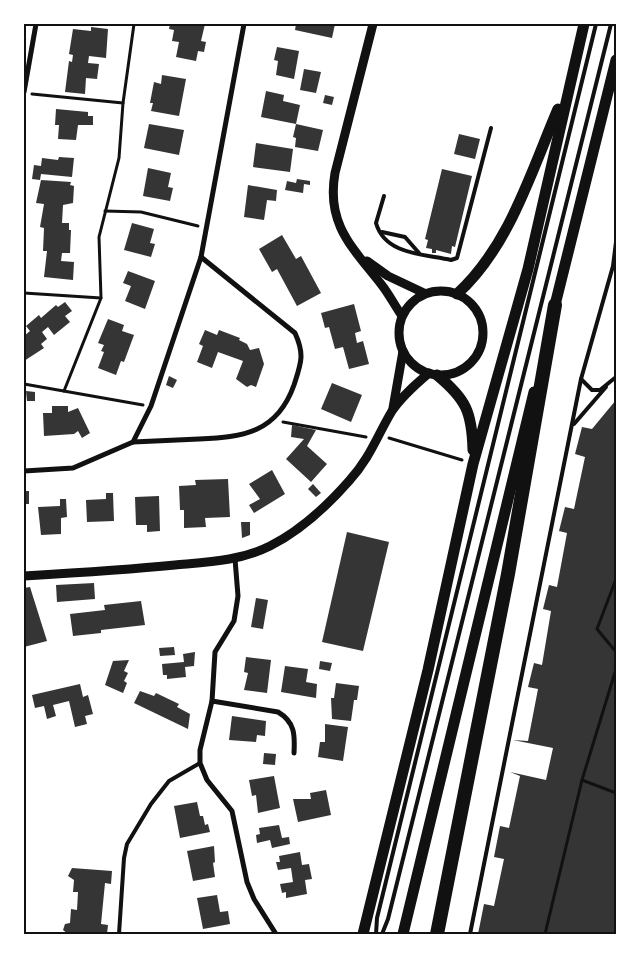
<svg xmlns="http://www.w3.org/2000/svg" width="640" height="958" viewBox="0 0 640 958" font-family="'Archivo Narrow',sans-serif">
<rect width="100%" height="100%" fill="#fff"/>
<g fill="#353535">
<path d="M170,24h35l-4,17 5,1 -2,10 -6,-1 -2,10 -20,-4 3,-15 -7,-1 2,-11 -5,-1z"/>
<path d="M296,24h39l-3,14 -37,-8z"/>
<path d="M91,27l17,2 -2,29 -17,-2 -1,7 11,1 -2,15 -11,-1 -1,16 -20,-2 4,-31 3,1 1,-7 -4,-1 4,-25 18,2z"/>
<path d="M277,47l22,4 -5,28 -18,-4 2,-14 -4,-1z"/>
<path d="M304,69l17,3 -5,21 -16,-3z"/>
<path d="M162,75l24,4 -7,37 -28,-5 2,-8h-3l4,-21 7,2z"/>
<path d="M266,91l18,4 -1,6 17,4 -4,19 27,6 -5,21 -23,-4 1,-9 -3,-1 3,-13 -35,-7z"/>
<path d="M325,95l9,2 -2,8 -9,-2z"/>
<path d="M56,109l32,3v4h5v9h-15l-2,15 -18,-1 1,-14h-4z"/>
<path d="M149,124l35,6 -5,25 -35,-7z"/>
<path d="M459,134l21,5 -5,20 -21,-5z"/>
<path d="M256,143l37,6 -3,23 -37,-5z"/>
<path d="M59,157l15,1 -2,19 -31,-3 -1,6 -8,-1 2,-14 7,1 1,-8 16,2z"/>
<path d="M148,168l23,5 -3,14 5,1 -3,13 -27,-5z"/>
<path d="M442,169l30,7 -17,71 -3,-1 -1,8 -15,-4v3h-4v-4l-6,-1 2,-8 -3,-1z"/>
<path d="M297,179l13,2v4l-6,-1 -1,9 -18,-3 2,-9 9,2z"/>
<path d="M41,180l30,2 -1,3 4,1 -1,17 -10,2 -1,18h7v7h2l-1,23h-8l-1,8 13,1 -1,18 -29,-3 3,-26h-4l1,-23 -4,-1 4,-23 -8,-1z"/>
<path d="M248,185l29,5 -1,11 -9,-1 -3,20 -20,-3z"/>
<path d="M132,223l22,6 -4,14 5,1 -4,13 -27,-7z"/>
<path d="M282,235l14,24 5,-3 20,37 -24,13 -20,-37 -5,3 -13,-23z"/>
<path d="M128,271l27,10 -10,28 -20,-8 6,-15 -8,-3z"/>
<path d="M65,302l7,9 -7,5 5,6 -16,13 -6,-8 -6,5 5,7 -6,5 3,4 -20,13v-25l6,-5 -4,-5 13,-11 2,3 15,-13 2,2z"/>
<path d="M354,304l7,27 -6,2 2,10 6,-2 6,23 -20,5 -6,-22 -8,2 -6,-22 -4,1 -4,-15z"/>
<path d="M108,319l16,6 -2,6 12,4 -10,27 -3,-1 -5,14 -18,-7 6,-16 -3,-1 3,-6 -6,-2z"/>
<path d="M205,330l12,5 2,-5 21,8 -1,2 8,4 3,6 9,-2 5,16 -8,23 -5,-2 -4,2 -11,-8 7,-18 -25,-9 -6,16 -15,-6 6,-16 -4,-2z"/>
<path d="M169,376l8,4 -4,8 -7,-3z"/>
<path d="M332,383l30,12 -11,27 -30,-13z"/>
<path d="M26,391l9,1v9h-8z"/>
<path d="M616,400v534h-138l6,-30 10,2 10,-47 -10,-2 6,-31 9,2 11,-52 -10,-4 36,8 7,-32 -40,-8 15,1 10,-52 -10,-2 6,-24 8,2 9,-54 -8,-2 6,-24 8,2 10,-54 -8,-2 6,-24 9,2 11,-52 -10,-3 7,-27 10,2z"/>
<path d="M52,406h16v6l10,-4 12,25 -8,5 -4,-7 -4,3 -30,2 -1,-23h9z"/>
<path d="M292,425l24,5 -9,16 20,18 -16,18 -25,-23 18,-20 -13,-2z"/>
<path d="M272,470l13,24 -31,19 -5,-8 11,-6 -11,-15z"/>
<path d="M228,479l2,38 -25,1 1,9 -22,1v-18h-4l-1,-24 17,-1 -1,-5z"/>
<path d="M313,484l8,9 -5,4 -8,-8z"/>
<rect x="24" y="491" width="5" height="13"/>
<path d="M106,493h7l1,28 -27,1 -1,-22 20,-1z"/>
<path d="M159,496l1,35 -13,1v-7h-11l-1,-28z"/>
<path d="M60,499h6l1,18 -6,1v16l-20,1 -3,-28 22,-1z"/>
<path d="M241,522h9v13l-8,3z"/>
<path d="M347,532l42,10 -26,109 -41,-9z"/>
<path d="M94,583l1,16 -38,3 -1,-17z"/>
<path d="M30,587l17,54 -23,6v-59z"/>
<path d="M256,598l12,2 -5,29 -12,-2z"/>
<path d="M141,601l4,24 -44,5v3l-28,3 -3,-22 35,-4 -1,-5z"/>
<path d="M174,647l1,8 -15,1 -1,-8z"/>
<path d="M195,652l-1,14 -9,1 1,10 -19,2v-4h-4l-1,-11 22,-2 -1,-8z"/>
<path d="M246,657l25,3 -4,33 -23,-3 4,-17 -4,-1z"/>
<path d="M129,660l-5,11 4,2 -4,8 3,2 -4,10 -18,-8 8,-24z"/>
<path d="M320,661l12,2 -2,8 -11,-2z"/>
<path d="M285,666l23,3 -2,13 11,2 -1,14 -35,-6z"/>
<path d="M336,683l23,3 -2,14h-3l-3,21 -19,-2 -1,-21h3z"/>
<path d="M80,684l3,13 5,-2 5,19 -8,2 2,8 -12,3 -6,-26 -16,4 3,11 -9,3 -3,-13 -9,2 -3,-13z"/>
<path d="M140,691l14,5 2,-3 23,11 -2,3 13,7 -2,15 -54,-26z"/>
<path d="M232,716l34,5 -1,15 -8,-1 -1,7 -27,-2z"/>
<path d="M325,724l23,3 -5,34 -25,-4 2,-15h5z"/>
<path d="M264,753l12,1 -1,11 -12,-1z"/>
<path d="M274,776l6,32 -22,5 -2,-18 -4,1 -3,-16z"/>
<path d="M326,790l5,25 -33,7 -5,-23h18l-1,-6z"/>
<path d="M197,802l3,14h3l2,9 3,-1 2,8 -30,6 -6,-32z"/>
<path d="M279,825l3,13 7,-1 1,7 -18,4 -2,-8 -13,3 -1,-8 4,-1 -1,-6z"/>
<path d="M214,846l1,16 -2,1 2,14 -22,4 -6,-30z"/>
<path d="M300,852l2,13 7,-1 3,15 -7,1 2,14 -21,4v-6l-4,1 -2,-9 13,-2 -2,-14 -13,2 -2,-8h4l-1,-6z"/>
<path d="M72,868l40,3 -1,13 -6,-1 -4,41 7,1 -1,9h-39l-5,-4 2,-6 5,-1 1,-14 6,1 1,-18h-5l1,-12 -6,-4z"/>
<path d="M217,895l3,17 8,-1 2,13 -27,5 -6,-31z"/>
</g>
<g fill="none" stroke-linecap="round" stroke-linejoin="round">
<g stroke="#111" stroke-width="3">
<path d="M32,94l91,9"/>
<path d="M105,211l36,1 57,14"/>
<path d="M24,293l77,5"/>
<path d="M24,384l119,21"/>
<path d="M64,391l37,-93 -2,-61 20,-79 4,-55 11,-79"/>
<path d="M283,422l83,15"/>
<path d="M389,438l73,22"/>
<path d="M616,579l-19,50 19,23"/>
<path d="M582,780l34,13"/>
<path d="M545,934l37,-154 34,-111"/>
</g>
<g stroke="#111" stroke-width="4">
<path d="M384,196l-8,27c9,32 48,31 75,37l6,-2 34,-130"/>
<path d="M382,232l23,5 14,16"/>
<path d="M581,379l11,11h8l16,-13"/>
<path d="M574,424l32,-37"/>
<path d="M119,934l5,-76 3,-14 24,-40 18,-23 31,-18"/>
<path d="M376,934l1,-16 219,-894"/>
<path d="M382,934l6,-15 223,-895"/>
<path d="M470,934l111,-555 32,-113 3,-24"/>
</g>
<g stroke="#111" stroke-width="5">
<path d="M24,92l12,-68"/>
<path d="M133,442c22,-1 44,-2 66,-3 44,-2 78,-6 95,-54 7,-22 11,-30 1,-52l-94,-76"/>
<path d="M24,471l49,-3 60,-26 18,-36 50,-149 43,-233"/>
<path d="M235,559l3,37 -4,25 -19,31 -3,49 -12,49v13l7,17 25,31 15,71 7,17 22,35"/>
<path d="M212,701l66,11c17,10 17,23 16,41"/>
</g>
<g stroke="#111" stroke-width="9">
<path d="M373,24l-38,149c-9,51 17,74 46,111 8,10 14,22 21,32"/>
<path d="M367,261l21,15 36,17"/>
<circle cx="441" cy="333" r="42"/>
<path d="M393,408l10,-57"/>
<path d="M24,576c50,-3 100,-6 151,-11 33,-3 65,-4 95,-19 30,-15 57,-40 79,-65 21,-23 28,-45 43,-70 10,-15 24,-27 37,-38"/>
</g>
<g stroke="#111" stroke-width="11">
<path d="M457,294c52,-47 74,-122 101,-185"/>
<path d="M553,313l63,-253"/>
<path d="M437,375c29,24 35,37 36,75"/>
<path d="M363,934l65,-264 45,-206 55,-195 56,-245"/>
<path d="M403,934l131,-542"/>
</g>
<path stroke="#111" stroke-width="14" d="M437,934l71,-360 47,-269"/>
</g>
<rect width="640" height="958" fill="none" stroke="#ffffff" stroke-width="50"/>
<rect x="25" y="25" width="590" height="908" fill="none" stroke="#111" stroke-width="2"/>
</svg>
